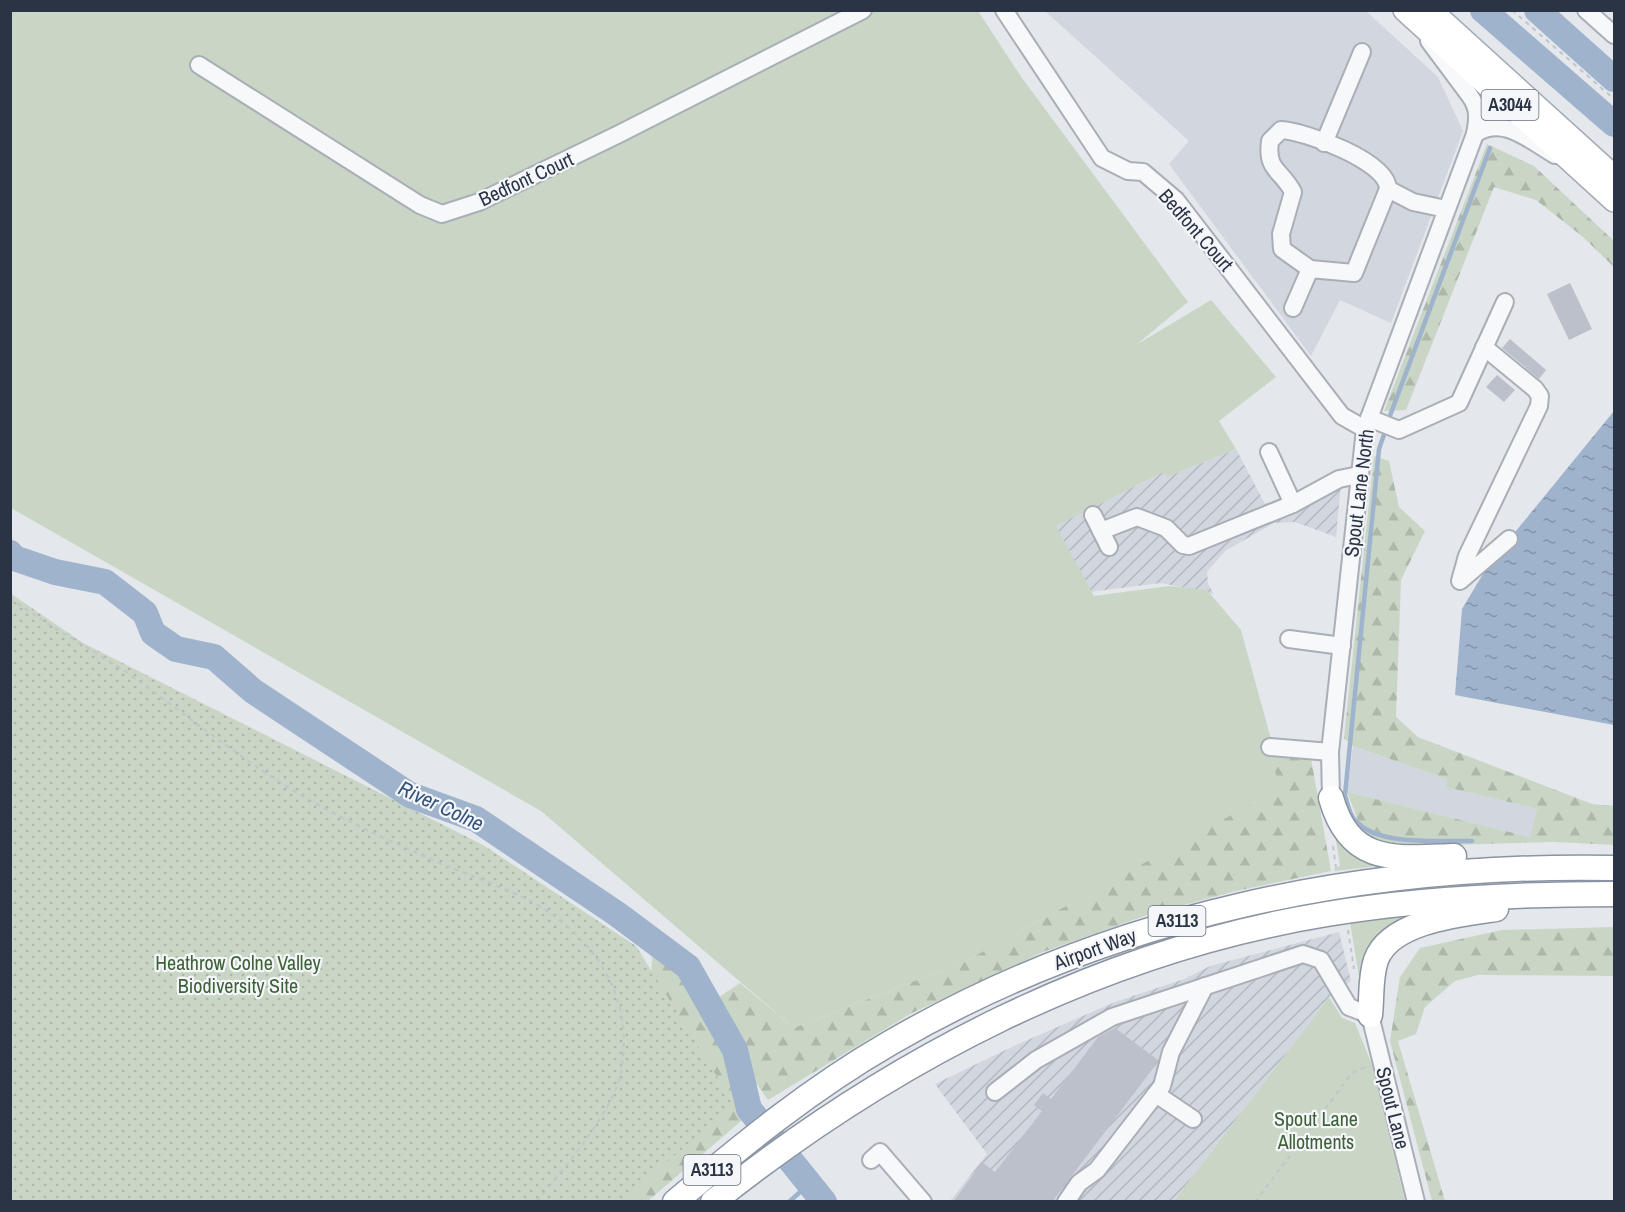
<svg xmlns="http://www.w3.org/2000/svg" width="1625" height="1212" viewBox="0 0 1625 1212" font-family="'Archivo Narrow',sans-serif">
<defs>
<pattern id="industrial-furrows" width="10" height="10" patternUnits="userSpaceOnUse" patternTransform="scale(1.5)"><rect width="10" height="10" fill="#d2d6de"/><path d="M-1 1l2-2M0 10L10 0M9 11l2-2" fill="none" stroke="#b4b8c0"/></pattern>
<pattern id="forest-firs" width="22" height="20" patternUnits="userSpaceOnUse" patternTransform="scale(1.5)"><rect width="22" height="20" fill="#c9d6c5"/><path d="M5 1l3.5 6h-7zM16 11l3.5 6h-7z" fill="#adb8ab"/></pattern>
<pattern id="park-dots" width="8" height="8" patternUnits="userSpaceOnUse" patternTransform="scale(1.5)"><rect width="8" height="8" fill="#c9d6c5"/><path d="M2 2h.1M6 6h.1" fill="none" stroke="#adb8ab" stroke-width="1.8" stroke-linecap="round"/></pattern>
<pattern id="water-ripples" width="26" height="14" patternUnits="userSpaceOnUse" patternTransform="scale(1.5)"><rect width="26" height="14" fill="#9fb4cc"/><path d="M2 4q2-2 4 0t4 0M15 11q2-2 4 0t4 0" fill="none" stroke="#8293a7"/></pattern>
</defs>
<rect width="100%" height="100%" fill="#e4e7ec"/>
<g fill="#d2d6de">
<path d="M1045,11h321l72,66 25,54 -72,192 -51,-23 -29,56 -142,-192 20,-23z"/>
<path d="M1353,746l94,33 -1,8 91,22 -7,28 -183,-45z"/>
</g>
<g fill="url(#industrial-furrows)">
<path d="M1236,449l29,55 77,-31 -6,64 -41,-15 -21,1 -49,28 -18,21 1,12 6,10 -53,-11 -72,9 -36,-65 110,-55 4,5z"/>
<path d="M1339,932l12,49 -22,16 -155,204h-224l37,-47 -52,-70 81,-39 99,-43 69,-23 26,-13z"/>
</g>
<g fill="#c9d6c5">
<path d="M11,11h967l44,67 166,224 -52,43 75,-45 65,77 -57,44 17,28 -69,28 -4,-5 -107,54 38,70 75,-10 38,4 34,40 30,109 -1,15 11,34 -315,173 -172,67 -253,-217 -530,-303z"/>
<path d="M1332,815l72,48 -69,8 -1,-3 6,-2z"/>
<path d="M1421,912l-16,5 -15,12 -27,74h-5l1,-26 -9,-55z"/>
<path d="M1329,997l13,21 13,5 17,42 33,136h-231z"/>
</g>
<g fill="url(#forest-firs)">
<path d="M1487,144l47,22 80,75v26l-31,-30 -47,-37 -42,-13 -88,223 -22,1z"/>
<path d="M1374,456l15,5 10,46 26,24 -24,49 -5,137 22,20 174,67 22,2v39l-59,-3 -145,4 -45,-8 -18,-46 183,45 7,-28 -91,-22 1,-8 -94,-33 -9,-8z"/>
<path d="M1270,754l41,4 20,113 -95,20 -89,24 -104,37 -133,62 -142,86 -22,-31 -27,-72 21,-14 54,45 172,-67 314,-173z"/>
<path d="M1614,927v49l-136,-1 -23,6 -30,26 -9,27 -18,7 47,160h-13l-42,-160 10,-64 20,-29 82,-18z"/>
<path d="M652,957l28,13 38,72 29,74 -99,85 -85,1 88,-219z"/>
</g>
<path fill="url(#park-dots)" d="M10,593l73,50 400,202 153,101 98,158 -112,97h-611z"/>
<path fill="url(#water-ripples)" d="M1614,411v314l-159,-30 7,-86 27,-45z"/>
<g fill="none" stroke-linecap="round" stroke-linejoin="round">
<g stroke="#9fb4cc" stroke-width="4.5">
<path d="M1388,421l102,-273"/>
<path d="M1386,429l-7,20 -34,346c3,11 5,22 14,29 24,22 82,16 113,17"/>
<path d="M789,1202l21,-19"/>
</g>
<g stroke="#9fb4cc" stroke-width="26">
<path d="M1483,10l131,114"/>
<path d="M1537,10l77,69"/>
<path d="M10,553l4,5 41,14 50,10 40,31 8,20 23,16 38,8 39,34 157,104 66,24 141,95 71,53 47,83 14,59 75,93"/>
</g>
</g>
<g fill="#bbc0ca">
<path d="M1570,283l22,46 -23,11 -22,-46z"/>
<path d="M1510,339l36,31 -7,9 -37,-31z"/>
<path d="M1497,375l18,15 -11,12 -18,-15z"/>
<path d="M1115,1028l43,32 -1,3 -105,139h-99l29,-40 13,10 47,-61 -8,-6 9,-12 8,6 47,-62z"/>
</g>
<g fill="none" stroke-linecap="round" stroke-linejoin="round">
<g stroke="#a9aeb7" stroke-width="20">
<g id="minor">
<path d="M1004,10l98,148 26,13 15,1 33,28 166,216 23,13"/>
<path d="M1586,10l28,25"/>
<path d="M199,65l221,140 22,9 37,-12 140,-68 244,-124"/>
<path d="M1475,134c28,-19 54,6 80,21"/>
<path d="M1324,143l38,-91"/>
<path d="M1310,269l-28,-20 -1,-15 12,-42c-12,-23 -27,-21 -23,-51l11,-11c23,1 107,31 107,59l25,13 33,7"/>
<path d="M1293,308l17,-39 44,4 34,-84"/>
<path d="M1484,347l51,42 5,7 -1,10 -72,150 -7,25 49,-42"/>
<path d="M1369,418l30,12 60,-27 46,-101"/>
<path d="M1269,452l24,52 46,-25 20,-4"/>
<path d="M1093,515l16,32"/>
<path d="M1101,531l36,-14 29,11 17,17 6,1 104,-42"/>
<path d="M1289,639l53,7"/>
<path d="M1270,747l60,5"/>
<path d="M1331,798l-1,-46 35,-323 110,-295c3,-16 4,-25 -5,-38l-41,-55"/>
<path d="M995,1092l41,-32 76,-43 191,-63 18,6 28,47 21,8 46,187"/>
<path d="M1156,1094l37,25"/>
<path d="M871,1160l9,-8 43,50"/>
<path d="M1066,1202l13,-19 18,-13 65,-84 9,-34 34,-66"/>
</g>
</g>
<g stroke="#a3abb8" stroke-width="24">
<g id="major">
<path d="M1404,10l210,191"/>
<path d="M1431,10l183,166"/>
</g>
</g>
<g stroke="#8b94a3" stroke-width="27">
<g id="highway">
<path d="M1331,798c19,68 65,60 123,58"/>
<path d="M1370,1015c2,-19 0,-37 6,-55 14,-39 85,-46 120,-51"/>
<path d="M675,1202c68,-58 137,-114 215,-159 220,-128 472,-180 724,-175"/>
<path d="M713,1202c178,-142 387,-251 614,-288 96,-16 191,-20 287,-20"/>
</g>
</g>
<g stroke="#c2c5cb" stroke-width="2" stroke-dasharray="4.5 4.5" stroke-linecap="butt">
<path d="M1512,10l102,89"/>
<path d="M10,598c38,28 80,50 119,76 62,44 122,94 188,130 41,23 84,42 127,61 30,12 62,23 90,38 62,35 101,96 87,169 -7,39 -59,99 -85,130"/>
<path d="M1333,846l3,21"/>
<path d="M1348,930l6,39"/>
<path d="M1255,1202l97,-129 16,-7"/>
</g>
<use href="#minor" stroke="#f7f8fa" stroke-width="16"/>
<use href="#major" stroke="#fff" stroke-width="21"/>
<use href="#highway" stroke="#fff" stroke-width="24"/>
</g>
<g text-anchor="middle" stroke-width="4.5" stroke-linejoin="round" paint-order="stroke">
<g fill="#f4f6f9" stroke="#676e7b" stroke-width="1.5">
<rect x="1481.5" y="90" width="57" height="30" rx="4.5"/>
<rect x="1148.5" y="906" width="57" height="30" rx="4.5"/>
<rect x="683.5" y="1155" width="57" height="30" rx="4.5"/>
</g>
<g font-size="18" font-weight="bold" fill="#2b3445">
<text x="1510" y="111">A3044</text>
<text x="1177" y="927">A3113</text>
<text x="712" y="1176">A3113</text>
</g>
<g font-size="20" fill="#2b3445" stroke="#f4f6f9">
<text transform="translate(526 179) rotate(-25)" y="7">Bedfont Court</text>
<text transform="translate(1196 230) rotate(49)" y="7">Bedfont Court</text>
<text transform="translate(1359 493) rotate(-83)" y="7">Spout Lane North</text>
<text transform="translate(1095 949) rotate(-20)" y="7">Airport Way</text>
<text transform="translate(1393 1108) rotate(76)" y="7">Spout Lane</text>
</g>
<g font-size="20" fill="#3f6138" stroke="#f4f6f9">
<text x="238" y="970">Heathrow Colne Valley<tspan x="238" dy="23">Biodiversity Site</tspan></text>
<text x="1316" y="1126">Spout Lane<tspan x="1316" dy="23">Allotments</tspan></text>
</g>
<g font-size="21" font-style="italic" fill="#34527a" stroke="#f4f6f9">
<text transform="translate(441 806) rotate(25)" y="7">River Colne</text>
</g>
</g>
<rect width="1625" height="1212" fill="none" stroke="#2b3445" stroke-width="24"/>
</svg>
